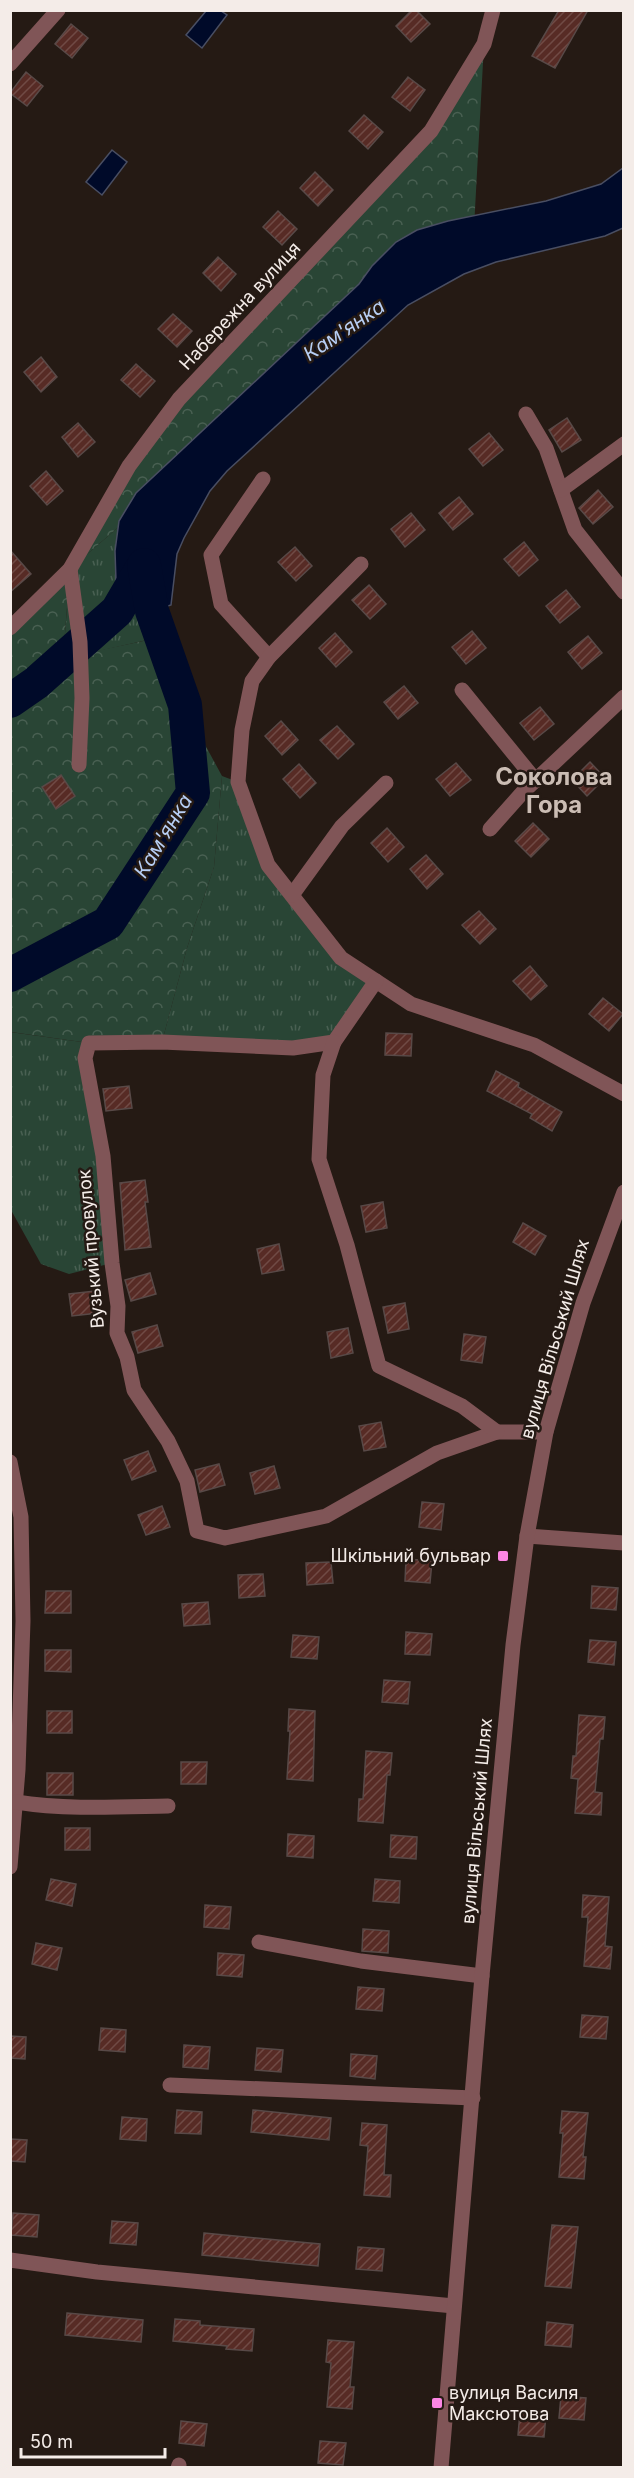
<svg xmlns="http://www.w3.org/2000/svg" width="634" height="2478" viewBox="0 0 634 2478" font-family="Inter,sans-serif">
<defs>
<pattern id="grass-tufts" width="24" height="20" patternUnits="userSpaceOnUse" patternTransform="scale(1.5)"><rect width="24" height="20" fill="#294535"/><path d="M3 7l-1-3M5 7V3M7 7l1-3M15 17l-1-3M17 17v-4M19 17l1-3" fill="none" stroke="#496052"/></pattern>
<pattern id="forest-crowns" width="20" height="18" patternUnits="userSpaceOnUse" patternTransform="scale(1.5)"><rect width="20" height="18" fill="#294535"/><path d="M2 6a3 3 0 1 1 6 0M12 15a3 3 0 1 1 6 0" fill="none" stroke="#496052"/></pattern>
<pattern id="building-hatch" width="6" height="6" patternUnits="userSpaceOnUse" patternTransform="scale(1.5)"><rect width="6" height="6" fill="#572b25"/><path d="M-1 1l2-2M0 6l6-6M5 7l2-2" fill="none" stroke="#704a45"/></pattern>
</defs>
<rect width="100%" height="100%" fill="#251a14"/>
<g fill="url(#grass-tufts)">
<path d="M188,467l-44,98 8,46 33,94 -38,-65 -84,19 7,-90z"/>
<path d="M222,776l16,6 30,83 73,93 35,23 -42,61h-172l25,-94 27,-81z"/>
<path d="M10,1032l79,11 23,220 -43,11 -28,-10 -30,-54z"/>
</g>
<path fill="url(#forest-crowns)" d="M484,44l-11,202 -285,221 -118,102 -7,89 85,-18 74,136 -8,91 -27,81 -25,94 -73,1 -78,-11v-404l59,-59 109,-170 252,-268z"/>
<g fill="#000a29" stroke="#494e62" stroke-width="1.5">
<path d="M206,11h15l6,4 -25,33 -16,-13z"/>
<path d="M112,150l15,12 -25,33 -16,-13z"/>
<path d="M623,168v60l-18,8 -109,26 -32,12 -56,31 -181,166 -17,20 -26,47 -7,16 -6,51 -19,6h-35l-2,-60 4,-30 17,-28 223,-209 13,-18 24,-24 21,-12 31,-9 98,-20 55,-17z"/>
</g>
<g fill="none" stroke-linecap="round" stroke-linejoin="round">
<g stroke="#000a29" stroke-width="34">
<path d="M10,701l26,-18 81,-72 24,-41"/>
<path d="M10,975l98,-52 85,-130 -8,-88 -33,-94 -8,-46"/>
</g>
</g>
<g fill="url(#building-hatch)" stroke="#584947" stroke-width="1.5">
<path d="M412,10h4l14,14 -19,18 -15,-16z"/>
<path d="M559,10h29l-33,58 -23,-12z"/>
<path d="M71,24l17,14 -16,20 -17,-14z"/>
<path d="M26,72l17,14 -16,20 -17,-13z"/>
<path d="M408,77l17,13 -15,21 -18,-14z"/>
<path d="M364,115l19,17 -15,17 -19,-18z"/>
<path d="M315,172l18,18 -15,16 -18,-18z"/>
<path d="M278,211l19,18 -15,16 -19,-18z"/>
<path d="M218,257l18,17 -15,17 -18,-18z"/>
<path d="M173,314l19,17 -15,16 -19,-18z"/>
<path d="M41,357l16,20 -16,15 -17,-20z"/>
<path d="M136,364l19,17 -15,16 -19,-17z"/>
<path d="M567,418l14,22 -19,12 -13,-22z"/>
<path d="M78,423l17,19 -17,15 -16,-20z"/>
<path d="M489,433l14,17 -20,16 -14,-17z"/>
<path d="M46,471l17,20 -16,14 -17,-19z"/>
<path d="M598,490l15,17 -20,17 -14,-16z"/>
<path d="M459,497l14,17 -20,16 -14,-17z"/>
<path d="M411,513l14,17 -20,17 -14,-18z"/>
<path d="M524,542l14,18 -19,16 -15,-17z"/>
<path d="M295,547l17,19 -16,15 -18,-19z"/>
<path d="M10,550l21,24 -21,18z"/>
<path d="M369,585l17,19 -16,15 -18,-19z"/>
<path d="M566,590l14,17 -20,16 -14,-17z"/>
<path d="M472,631l14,17 -20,16 -14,-17z"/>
<path d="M335,633l17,19 -16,15 -17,-19z"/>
<path d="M588,636l14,17 -20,16 -14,-17z"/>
<path d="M404,686l14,17 -20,16 -14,-17z"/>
<path d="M540,707l14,17 -20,16 -14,-17z"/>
<path d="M281,721l17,19 -16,15 -17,-19z"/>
<path d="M337,726l17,18 -16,15 -18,-19z"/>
<path d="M590,762l15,16 -18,18 -15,-16z"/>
<path d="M456,763l15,17 -21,16 -14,-17z"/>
<path d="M299,764l17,19 -16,15 -17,-19z"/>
<path d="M61,775l14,21 -19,13 -14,-22z"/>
<path d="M533,823l16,16 -18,18 -16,-16z"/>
<path d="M387,828l17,19 -16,15 -17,-19z"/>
<path d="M426,855l17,19 -16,15 -17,-20z"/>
<path d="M479,911l17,18 -16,15 -18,-19z"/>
<path d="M530,966l17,20 -16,14 -18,-19z"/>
<path d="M603,998l20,16 -14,17 -20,-17z"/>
<path d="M386,1033l26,1 -1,22 -26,-1z"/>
<path d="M496,1071l23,12 -1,4 44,25 -10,19 -22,-13 2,-4 -45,-23z"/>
<path d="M129,1086l3,22 -26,3 -3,-22z"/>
<path d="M145,1180l3,22h-3l6,45 -26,3 -5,-67z"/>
<path d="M383,1202l4,26 -21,4 -5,-26z"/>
<path d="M523,1223l23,13 -11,19 -22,-13z"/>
<path d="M279,1244l5,26 -22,4 -5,-25z"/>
<path d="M150,1273l6,21 -25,7 -6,-21z"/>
<path d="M95,1291l3,22 -26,3 -3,-22z"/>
<path d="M405,1303l4,26 -21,4 -5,-26z"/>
<path d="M157,1325l6,21 -25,7 -6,-21z"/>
<path d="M348,1328l5,25 -22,5 -4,-26z"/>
<path d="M464,1334l22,3 -4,26 -21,-3z"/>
<path d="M381,1422l5,25 -22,4 -5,-25z"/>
<path d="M148,1451l8,20 -24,9 -8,-20z"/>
<path d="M219,1464l6,21 -25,7 -5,-22z"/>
<path d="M274,1466l6,22 -25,6 -5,-21z"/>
<path d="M422,1502l22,2 -3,26 -22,-3z"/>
<path d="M162,1506l8,21 -24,8 -8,-20z"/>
<path d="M406,1559l26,2 -2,22 -25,-2z"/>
<path d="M331,1562l2,21 -26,2 -1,-22z"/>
<path d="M263,1574l2,22 -26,2 -1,-23z"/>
<path d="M592,1586l26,2 -2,22 -25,-2z"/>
<path d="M46,1591h25v22h-26z"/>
<path d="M208,1602l2,22 -26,2 -2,-22z"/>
<path d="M406,1632l26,2 -2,21 -25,-1z"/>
<path d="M293,1635l26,2 -2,22 -26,-2z"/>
<path d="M590,1640l26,2 -2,23 -26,-3z"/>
<path d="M45,1650h26v22l-26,-1z"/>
<path d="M384,1680l26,2 -2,22 -26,-2z"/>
<path d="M289,1709l26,2 -2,70 -26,-2 3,-48h-2z"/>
<rect x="47" y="1711" width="25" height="22"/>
<path d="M579,1715l26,2 -2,22h-3l-5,53 7,1 -1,22 -26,-2 3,-34 -7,-1 2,-22h3z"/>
<path d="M366,1751l26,2 -2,22h-3l-4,48 -25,-2 1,-22h4z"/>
<path d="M181,1762h26l-1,22h-25z"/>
<rect x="47" y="1773" width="26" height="22"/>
<rect x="65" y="1828" width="25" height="22"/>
<path d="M288,1834l26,2 -1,22 -26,-2z"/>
<path d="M391,1835l26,2 -1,22 -26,-2z"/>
<path d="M51,1879l25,5 -4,22 -26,-6z"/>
<path d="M375,1879l25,2 -1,22 -26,-2z"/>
<path d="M583,1895l26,2 -4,49 7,1 -2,22 -26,-3 4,-49h-6z"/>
<path d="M205,1905l26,2 -2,22 -25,-2z"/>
<path d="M363,1929l26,2 -1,22 -26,-2z"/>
<path d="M36,1943l26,5 -5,22 -25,-6z"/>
<path d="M218,1953l26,2 -2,22 -25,-2z"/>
<path d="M358,1987l26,2 -2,22 -26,-2z"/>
<path d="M582,2015l26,2 -2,22 -26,-2z"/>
<path d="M101,2028l25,2 -1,22 -26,-2z"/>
<path d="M10,2036l16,1 -1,22 -15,-1z"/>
<path d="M184,2045l26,2 -2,22 -25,-2z"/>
<path d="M257,2048l26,2 -2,22 -26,-2z"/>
<path d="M351,2054l26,2 -2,23 -25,-3z"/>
<path d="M177,2110l25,2 -1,22 -26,-1z"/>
<path d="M253,2110l78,8 -2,22 -78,-8z"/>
<path d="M562,2111l26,2 -5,44h3l-2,22 -25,-2 4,-44h-3z"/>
<path d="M122,2117l25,2 -1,22 -26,-2z"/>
<path d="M362,2123l25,2 -3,50h7l-1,22 -26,-2 4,-49 -8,-1z"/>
<path d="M10,2139l17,1 -2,22 -15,-1z"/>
<path d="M13,2213l26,2 -2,22 -26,-2z"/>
<path d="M112,2221l26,2 -2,22 -26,-2z"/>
<path d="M552,2225l26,2 -7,61 -26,-2z"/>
<path d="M204,2233l116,11 -2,22 -116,-11z"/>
<path d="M358,2247l26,2 -2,22 -26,-2z"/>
<path d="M67,2313l76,7 -2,22 -76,-7z"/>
<path d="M175,2319l25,2v4l54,4 -2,22 -26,-2 1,-3 -54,-5z"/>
<path d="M547,2322l26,3 -2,22 -26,-2z"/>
<path d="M328,2340l26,2 -4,45h4l-2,22 -25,-2 4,-44 -5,-1z"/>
<path d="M561,2396l25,2 -2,22 -25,-2z"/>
<path d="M520,2412l26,3 -2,22 -26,-2z"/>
<path d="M181,2421l26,3 -3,22 -25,-3z"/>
<path d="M320,2441l26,2 -3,22 -25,-2z"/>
</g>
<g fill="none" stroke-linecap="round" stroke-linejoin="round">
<g stroke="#805557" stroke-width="15">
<path d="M10,64l48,-54"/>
<path d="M526,414l20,34 29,82 49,62"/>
<path d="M263,479l-52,76 10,49 48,53"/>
<path d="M561,490l63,-46"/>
<path d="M361,564l-92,93 -17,24 -10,49 -4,52 30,83 73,93 70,46 123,41 90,49"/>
<path d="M70,569l10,73 2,56 -3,67"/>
<path d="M10,628l60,-59 59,-103 50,-67 252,-268 53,-87 9,-34"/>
<path d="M462,690l74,91"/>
<path d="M490,829l32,-36 102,-96"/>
<path d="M292,895l50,-69 44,-43"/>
<path d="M376,981l-42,61 -41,6 -131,-6 -73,1 -4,15 18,98 9,107 6,43 -1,27 10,24 7,33 34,51 19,40 10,50 28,7 101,-22 111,-63 60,-21h49"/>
<path d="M334,1042l-11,33 -4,84 28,86 32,121 83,40 35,26"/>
<path d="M10,1462l11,55 2,104 -5,149 -8,97"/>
<path d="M527,1536l97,7"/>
<path d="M16,1802c50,8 102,5 152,4"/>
<path d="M259,1942l102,19 121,15"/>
<path d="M170,2085l303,13"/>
<path d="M10,2260l87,12 357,34"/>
<path d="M178,2468l1,-3"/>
<path d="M441,2468l41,-492 31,-331 14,-109 19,-104 37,-129 41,-111"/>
</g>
</g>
<g fill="#fc86e4" stroke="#251a14" stroke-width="2">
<rect x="497" y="1550" width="12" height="12" rx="3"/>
<rect x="431" y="2397" width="12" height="12" rx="3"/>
</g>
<g text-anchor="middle" stroke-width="5" stroke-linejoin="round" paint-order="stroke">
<g font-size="18" fill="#f4ece8" stroke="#251a14">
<text transform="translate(240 306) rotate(-47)" y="6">Набережна вулиця</text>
<text transform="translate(91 1249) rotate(-95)" y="6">Вузький провулок</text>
<text transform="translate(555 1339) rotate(-74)" y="6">вулиця Вільський Шлях</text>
<text transform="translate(477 1821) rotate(-85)" y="6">вулиця Вільський Шлях</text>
</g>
<g font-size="18" fill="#f4ece8" stroke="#251a14" text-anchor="end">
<text x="491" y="1562">Шкільний бульвар</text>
<text x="449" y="2399" text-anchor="start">вулиця Василя<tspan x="449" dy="21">Максютова</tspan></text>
</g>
<g font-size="20" font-style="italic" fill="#b7cef4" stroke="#251a14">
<text transform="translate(344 330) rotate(-34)" y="7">Кам'янка</text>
<text transform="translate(163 836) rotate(-59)" y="7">Кам'янка</text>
</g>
<g font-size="24" font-weight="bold" fill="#cbbdb4" stroke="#251a14">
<text x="554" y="785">Соколова<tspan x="554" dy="28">Гора</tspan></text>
</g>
</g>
<rect width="634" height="2478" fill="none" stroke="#f4ece8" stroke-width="24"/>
<path d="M21 2448v9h144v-9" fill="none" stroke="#f4ece8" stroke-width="3"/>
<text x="30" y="2448" font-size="18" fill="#f4ece8" stroke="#251a14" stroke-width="4.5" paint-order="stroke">50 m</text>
</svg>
